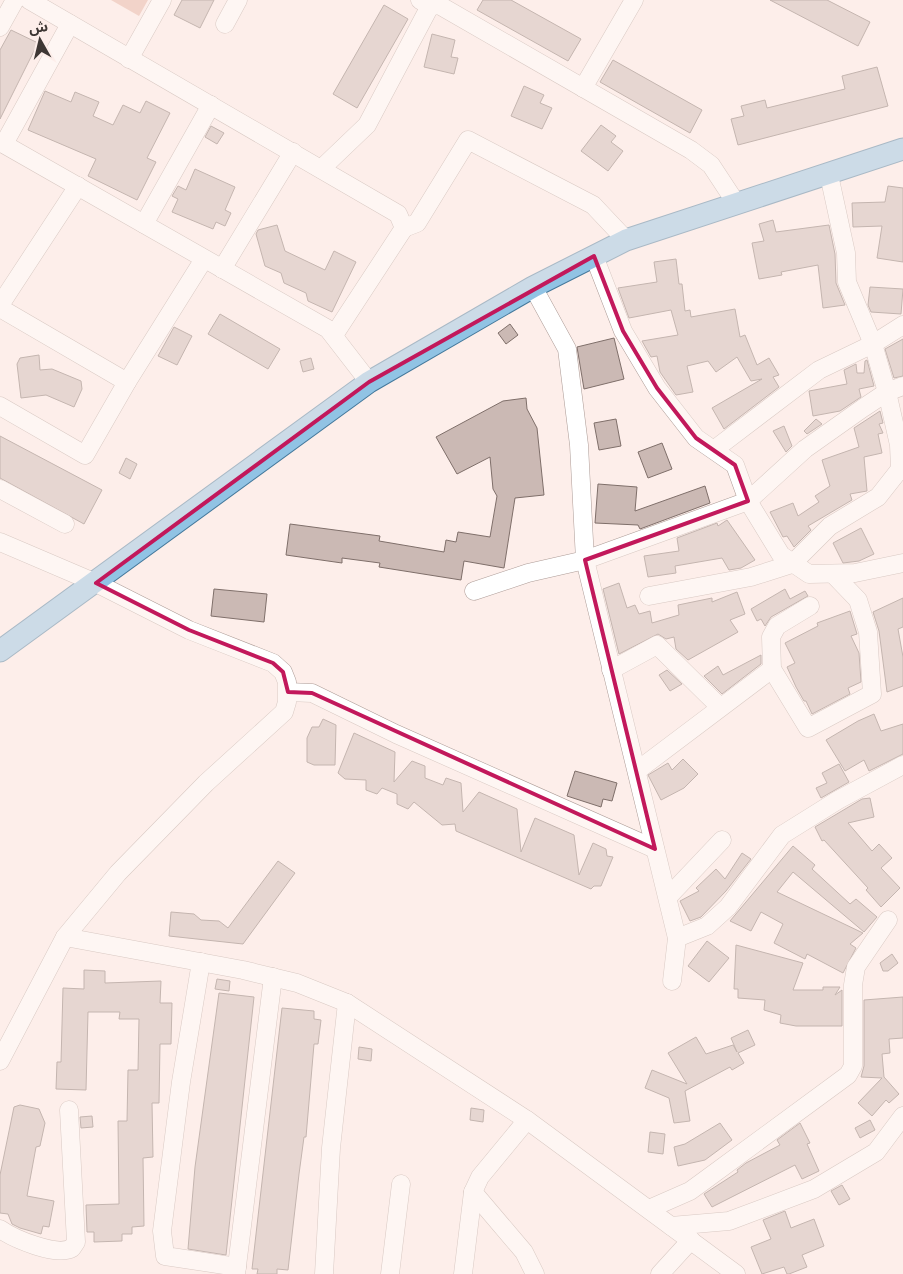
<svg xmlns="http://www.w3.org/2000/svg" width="903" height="1274" viewBox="0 0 903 1274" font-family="'Alegreya Sans','Noto Sans Arabic',sans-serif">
<rect width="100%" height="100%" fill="#fdeeea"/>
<path fill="#e5b2a3" d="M111,0h37l-9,16z"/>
<g fill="#cbb9b4" stroke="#7f6f6a">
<path d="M182,0h32l-14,28 -26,-13z"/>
<path d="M483,0h28l70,39 -13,22 -91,-51z"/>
<path d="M770,0h57l43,22 -12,24z"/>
<path d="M384,5l24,14 -51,89 -24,-14z"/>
<path d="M11,30l27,13 -38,76v-69z"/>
<path d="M432,34l23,6 -4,17 7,1 -4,16 -30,-7z"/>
<path d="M613,60l89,50 -12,23 -90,-51z"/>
<path d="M877,67l11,39 -150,39 -7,-26 13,-3 -3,-10 24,-6 2,8 78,-19 -3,-13z"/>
<path d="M524,86l20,9 -4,8 12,5 -10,21 -31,-13z"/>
<path d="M45,91l26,11 4,-10 24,10 -6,14 20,9 10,-20 17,8 6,-12 24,12 -23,45 9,4 -19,38 -49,-24 8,-17 -68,-29z"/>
<path d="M601,125l15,11 -5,6 12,9 -15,20 -27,-20z"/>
<path d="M211,126l13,7 -7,11 -12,-7z"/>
<path d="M195,169l40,18 -10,23 6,3 -6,13 -9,-4 -3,7 -41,-17 6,-13 -6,-3 6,-10 8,4z"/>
<path d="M888,186l15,2v74l-26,-4 5,-32 -29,1 -1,-24 33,-1z"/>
<path d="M773,220l3,12 53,-7 6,29 1,29 9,22 -22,3 -5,-43 -37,7 1,3 -23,4 -7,-36 12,-2 -5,-17z"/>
<path d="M277,225l8,26 40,19 9,-19 22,11 -24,50 -24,-11 -2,-8 -22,-10 -3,-10 -16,-7 -9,-32 2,-4z"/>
<path d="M676,259l3,25h3l3,27 5,-1 1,7 44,-8 5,28 5,-2 12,30 12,-7 10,17 -6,2 6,10 -55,42 -12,-21 50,-29 -11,2 -14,-24 -21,15 -8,-11 -21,5 6,26 -17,3 -16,-23 -3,-16 -6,1 -9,-16 36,-6 -7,-25 -42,8 -11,-30 39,-6 -3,-20z"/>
<path d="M870,287l33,2 -2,25 -30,-2 -3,-7z"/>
<path d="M220,314l60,35 -12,20 -60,-35z"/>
<path d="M510,324l8,11 -12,9 -8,-11z"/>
<path d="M174,327l18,9 -15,29 -19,-9z"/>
<path d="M614,338l10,41 -40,10 -7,-42z"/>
<path d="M903,339v37l-9,2 -9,-29z"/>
<path d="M39,355l1,15 12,-1 29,12 1,8 -8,18 -28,-12 -25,3 -4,-34 3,-6z"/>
<path d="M311,358l3,11 -11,3 -3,-11z"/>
<path d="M867,360l7,26 -15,3 2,8 -21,14 -27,5 -4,-25 38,-7 -3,-14 12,-6 1,9h7l1,-12z"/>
<path d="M526,398l1,11 10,19 7,67 -29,3 -11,70 -40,-7 -3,19 -82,-13 1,-4 -38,-5v5l-56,-8 4,-31 90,12 -1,5 65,11 2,-12 10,2 2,-10 32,5 7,-41 -4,-7 -3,-32 -33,17 -21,-37 67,-36z"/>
<path d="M880,411l3,12 -4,1 4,9 -5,1 4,19 -18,4 3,34 -17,3 2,6 -44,26 3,4 -17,17 -7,-11 -4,1 -13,-25 23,-9 5,13 21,-14 -4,-6 15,-10 -8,-26 37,-13 -5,-19z"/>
<path d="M616,419l5,27 -22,4 -5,-27z"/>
<path d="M816,419l6,5 -15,10 -3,-3z"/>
<path d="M784,426l8,20 -6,6 -13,-21z"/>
<path d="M0,436l102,54 -18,34 -84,-46z"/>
<path d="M662,443l10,26 -24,9 -10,-26z"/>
<path d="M126,458l11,6 -7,15 -11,-6z"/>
<path d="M598,484l39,3 -2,24 70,-25 5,17 -70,26 -2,-4 -43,-2z"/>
<path d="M727,520l28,40 -14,8 -12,2 -7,-12 -47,8 1,7 -28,4 -4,-21 35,-5 -2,-13 40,-15 1,3z"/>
<path d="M861,528l13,26 -15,7 -16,2 -10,-20z"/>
<path d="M619,583l8,25 8,-3 4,9 11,-3 2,12 27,-8 -1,-10 34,-7v4l25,-10 8,22 -15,6 8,12 -50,28 -12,-11 -2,-12 -8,2 -8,-5 -39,20 -16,-65z"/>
<path d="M214,589l53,5 -3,28 -53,-6z"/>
<path d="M785,589l5,10 15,-8 3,5 -37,21 -6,9 -4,-7 -4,2 -6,-12z"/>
<path d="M903,598v29l-5,2 5,28v29l-16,6 -8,-61 -6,-19z"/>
<path d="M850,611l7,23 -6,2 8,17 2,29 -13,6 2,6 -38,20 -6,-13h-2l-8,-14 -9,-20 8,-4 -10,-20 33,-17 -1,-3z"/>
<path d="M761,655v9l-39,30 -18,-18 14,-10 5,9z"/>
<path d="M667,670l15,14 -12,7 -11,-16z"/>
<path d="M874,714l7,17 22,-7v30l-34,17 -5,-11 -19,11 -19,-31 32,-19z"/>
<path d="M323,719l13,6 -1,40h-21l-7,-3v-24l5,-11h7z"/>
<path d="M354,733l41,19 -1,30 18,-21 13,5v12l18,7 3,-7 15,5 2,29 16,-20 38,17 4,43 14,-34 39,17 5,40 14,-32 13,6 1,7 6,1 -12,29h-7l-3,3 -135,-58 -1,-7 -13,1 -28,-23 -6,7 -11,-5v-10l-15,-6 -5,6 -11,-4v-10l-21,-1 -7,-6z"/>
<path d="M683,759l15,15 -14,14 -23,12 -13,-25 20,-12 4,7z"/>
<path d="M839,764l10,18 -28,16 -5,-10 11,-5 -5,-10z"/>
<path d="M575,771l42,12 -5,18 -9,-2 -2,8 -34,-11z"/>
<path d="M870,798l4,19 -26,6 24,28 7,-7 13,14 -11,10 19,20 -19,19 -15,-17 2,-2 -44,-48 -2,1 -7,-14 47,-28z"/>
<path d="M793,846l22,19 -3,4 38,35 6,-5 21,18 -13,15 -71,-60 -16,20 86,41 -13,11 6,4 -13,25 -36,-19 -2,5 -31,-16 9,-19 -22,-12 -10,19 -21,-10z"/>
<path d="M742,853l9,6 -25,32 -25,26 -11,4 -10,-20 19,-10 -3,-3 20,-19 9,10z"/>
<path d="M278,861l17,12 -52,71 -74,-8 2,-24 23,2 7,6 18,1 9,7z"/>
<path d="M707,941l22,17 -20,24 -21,-16z"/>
<path d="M736,945l67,18 -10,27h30v-3h17l-5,8 7,-5v36h-46l-16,-3 1,-8 -17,-5 1,-10 -27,-2v-9h-4z"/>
<path d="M892,954l6,9 -10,8h-5l-3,-8z"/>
<path d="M84,970l21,1v12l56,-2 -1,22h12l-1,41h-11l-1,59h-7l1,54 -10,1 1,68 -12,1v7h-10v7l-28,1v-10h-7l-1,-27 33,-1 -1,-83h9l1,-51h10l1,-51h-20l1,-7h-32l-2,78 -30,-1 1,-27h4l2,-74 21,1z"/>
<path d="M217,979l13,2 -1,10 -14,-2z"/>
<path d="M219,993l35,4 -28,258 -38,-6 7,-82z"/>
<path d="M903,997v41l-14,1 1,14 -8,1 2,23 15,17 -10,9 -3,-3 -14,16 -14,-13 24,-25 -21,-1 3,-11v-66z"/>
<path d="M282,1008l32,3v8l7,1 -3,24h-4l-8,93h-2l-5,37 -11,96 -11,-1v5h-20l1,-5h-6z"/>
<path d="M748,1030l7,15 -17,8 6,10 -12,7 -2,-3 -45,24 5,30 -16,2 -5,-25 -24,-10 7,-18 35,14 -19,-31 28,-16 10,17 27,-9 4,7 -6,-14z"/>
<path d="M359,1047l13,2 -1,12 -13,-2z"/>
<path d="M20,1105l19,4 6,14 -5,23 -4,1 -9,49 27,5 -5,26 -6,-1 -2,8 -21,-6 -8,-4 -4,-10 -8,-1v-38l14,-68z"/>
<path d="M471,1108l13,2 -1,12 -13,-2z"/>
<path d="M92,1116l1,11 -12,1 -1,-11z"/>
<path d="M870,1120l5,10 -15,8 -5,-10z"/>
<path d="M720,1123l12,17 -27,20 -27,6 -4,-19 11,-3z"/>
<path d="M800,1123l10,20 -3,1 12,27 -17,8 -7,-14 -83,42 -8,-13 34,-22 -1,-2 9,-7 34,-18 -3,-5z"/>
<path d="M650,1132l15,2 -2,20 -15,-2z"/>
<path d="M842,1185l8,14 -11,6 -8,-14z"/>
<path d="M785,1211l6,17 23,-9 10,27 -22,9 5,12 -18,7h-2l-3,-7 -22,7 -11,-27 20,-8 -8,-19z"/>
</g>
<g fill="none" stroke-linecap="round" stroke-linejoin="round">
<g stroke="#ad9c97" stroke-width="19">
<g id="minor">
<path d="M29,0l369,214 6,14 -70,107"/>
<path d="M420,0l10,6 9,-1 252,145 20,15 25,38"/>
<path d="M225,24l13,-24"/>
<path d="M0,27l15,-27"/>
<path d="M129,59l33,-59"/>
<path d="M583,88l51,-88"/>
<path d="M0,142l328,187 41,53"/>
<path d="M4,144l66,-120"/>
<path d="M321,169l46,-44 63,-119"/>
<path d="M144,224l67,-119"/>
<path d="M404,228l13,-5 51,-83 125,65 33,35"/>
<path d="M594,256l29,75 34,57 39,50 39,27 13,36 33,54 28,19 46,-1 48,-10"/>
<path d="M222,269l71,-117"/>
<path d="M533,287l34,62 12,96 6,115 92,378 30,-12 21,-19 54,-72 56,-35 65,-35"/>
<path d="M0,305l78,-119"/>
<path d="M0,308l127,74"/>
<path d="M0,406l85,49 42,-73 77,-123"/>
<path d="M715,449l104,-79 54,-26 30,-19"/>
<path d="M0,489l65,35"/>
<path d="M0,542l96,41 93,47 84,33 10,9 4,10v20l-3,10 -78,71 -88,90 -53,64 -65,124"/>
<path d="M474,591l54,-18 57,-13 163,-59 57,-52 58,-41 24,-16 16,-6"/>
<path d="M649,596l102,-19 41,-13 38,-38 48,-29 22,-28 -1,-24 -12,-53 -14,-48 -26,-62 -1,-29 -17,-78"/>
<path d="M810,606l-33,20 -6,11 1,32 36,59 64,-34 -4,-62 -10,-32 -25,-26"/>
<path d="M611,670l46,-25 63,62"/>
<path d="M288,692l24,1 84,41 259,115"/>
<path d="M638,770l134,-101"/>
<path d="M668,897l54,-57"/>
<path d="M65,937l178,33 54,13 50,20 180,117 209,154"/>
<path d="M201,962l-20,120 -19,149 3,25 72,11"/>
<path d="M672,981l5,-43"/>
<path d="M473,1192l51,60 11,22"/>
<path d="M649,1209l41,-18 11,-8 147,-108 5,-9v-81l3,-18 32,-47"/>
<path d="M671,1226l58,-5 85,-32 62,-37 27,-36"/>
<path d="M0,1229c14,10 57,28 72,19l4,-6 -7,-132"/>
<path d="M236,1274l37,-297"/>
<path d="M324,1274l7,-126 16,-145"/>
<path d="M390,1274l11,-90"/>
<path d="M463,1274l10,-82 7,-15 47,-57"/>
<path d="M660,1274l31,-34"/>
</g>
</g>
<g stroke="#44789b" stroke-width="23">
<path id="major" d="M0,651l369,-269 164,-95 93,-47 277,-91"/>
</g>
<use href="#minor" stroke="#fff" stroke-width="18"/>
<use href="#major" stroke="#91c3e4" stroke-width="21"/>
</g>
<path d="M0 0H903V1274H0ZM594,256l29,75 34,57 39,50 39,27 13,36 -163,59 70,289 -343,-156 -24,-1 -5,-20 -10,-9 -84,-33 -93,-47 273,-201z" fill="#fdeeea" fill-opacity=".55" fill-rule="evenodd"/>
<path fill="none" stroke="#c2185b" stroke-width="4" stroke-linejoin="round" d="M594,256l29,75 34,57 39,50 39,27 13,36 -163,59 70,289 -343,-156 -24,-1 -5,-20 -10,-9 -84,-33 -93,-47 273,-201z"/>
<g transform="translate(40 40) rotate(352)" stroke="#fdeeea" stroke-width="4" paint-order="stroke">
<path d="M0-4L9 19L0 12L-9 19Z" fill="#3e3734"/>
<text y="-8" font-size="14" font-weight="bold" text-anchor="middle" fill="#3e3734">ش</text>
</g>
</svg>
